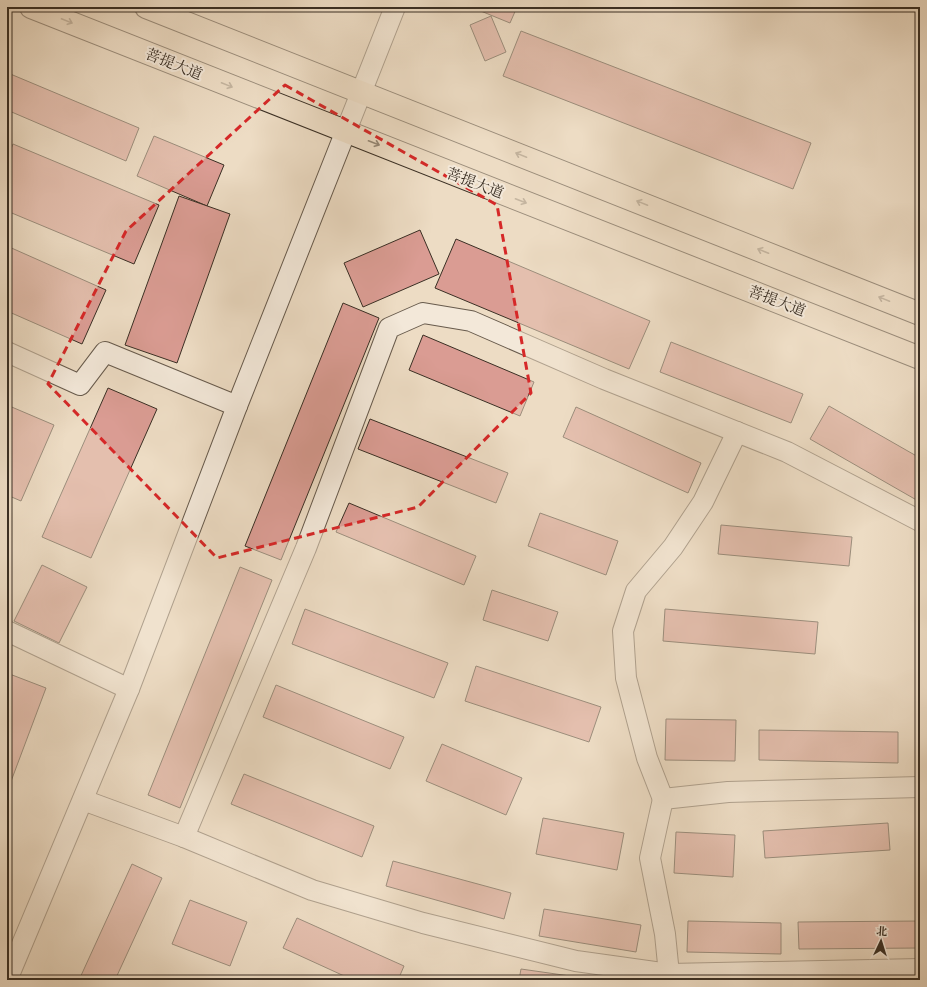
<svg xmlns="http://www.w3.org/2000/svg" width="927" height="987" viewBox="0 0 927 987" font-family="Alegreya,'Noto Serif SC',serif">
<rect width="100%" height="100%" fill="#eddcc4"/>
<filter id="stains"><feTurbulence type="fractalNoise" baseFrequency=".005" numOctaves="4"/><feColorMatrix values="0 0 0 0 .2 0 0 0 0 .09 0 0 0 0 .02 0 0 0 .5 -.17"/></filter>
<radialGradient id="worn" r=".72"><stop offset=".6" stop-color="#630" stop-opacity="0"/><stop offset="1" stop-color="#630" stop-opacity=".3"/></radialGradient>
<g fill="#da9c93" stroke="#3a2f24">
<path d="M471,7h46l-7,16z"/>
<path d="M491,16l15,36 -21,9 -15,-36z"/>
<path d="M521,31l290,112 -18,46 -290,-113z"/>
<path d="M8,73l131,55 -13,33 -119,-51v-34z"/>
<path d="M154,136l70,29 -17,41 -70,-30z"/>
<path d="M13,144l146,61 -25,59 -127,-53v-52z"/>
<path d="M179,196l51,18 -53,149 -52,-18z"/>
<path d="M420,230l19,44 -76,33 -19,-44z"/>
<path d="M456,239l194,82 -21,48 -194,-81z"/>
<path d="M7,246l99,44 -24,54 -75,-33z"/>
<path d="M343,303l36,15 -98,242 -36,-14z"/>
<path d="M423,335l111,47 -14,34 -111,-46z"/>
<path d="M671,342l132,52 -12,29 -131,-51z"/>
<path d="M108,388l49,21 -66,149 -49,-21z"/>
<path d="M7,405l47,20 -33,76 -14,-6z"/>
<path d="M829,406l91,52v44l-110,-63z"/>
<path d="M576,407l125,56 -13,30 -125,-56z"/>
<path d="M370,419l138,54 -12,30 -138,-54z"/>
<path d="M349,503l127,53 -12,29 -128,-53z"/>
<path d="M540,513l78,28 -12,34 -78,-29z"/>
<path d="M721,525l131,12 -3,29 -131,-12z"/>
<path d="M42,565l45,22 -28,56 -45,-22z"/>
<path d="M240,567l32,13 -92,228 -32,-13z"/>
<path d="M492,590l66,22 -10,29 -65,-21z"/>
<path d="M305,609l143,54 -14,35 -142,-54z"/>
<path d="M665,609l153,13 -3,32 -152,-13z"/>
<path d="M476,666l125,41 -12,35 -124,-41z"/>
<path d="M7,673l39,15 -39,104z"/>
<path d="M276,685l128,52 -14,32 -127,-52z"/>
<path d="M666,719l70,1 -1,41 -70,-1z"/>
<path d="M759,730l139,2v31l-139,-3z"/>
<path d="M442,744l80,34 -16,37 -80,-34z"/>
<path d="M244,774l130,52 -12,31 -131,-53z"/>
<path d="M543,818l81,15 -7,37 -81,-16z"/>
<path d="M888,823l2,27 -125,8 -2,-27z"/>
<path d="M676,832l59,3 -2,42 -59,-4z"/>
<path d="M393,861l118,32 -7,26 -118,-33z"/>
<path d="M132,864l30,14 -47,102h-36z"/>
<path d="M190,900l57,22 -17,44 -58,-22z"/>
<path d="M544,909l97,16 -5,27 -97,-16z"/>
<path d="M297,918l107,48 -6,14h-45l-70,-32z"/>
<path d="M688,921l93,2v31l-94,-2z"/>
<path d="M920,921v27l-121,1 -1,-27z"/>
<path d="M521,969l77,11h-79z"/>
</g>
<g fill="none" stroke-linecap="round" stroke-linejoin="round">
<g stroke="#675a4c" stroke-width="22">
<g id="minor">
<path d="M7,352l73,33 25,-33 132,54"/>
<path d="M7,631l122,58"/>
<path d="M663,799l-16,-41 -21,-80 -3,-47 13,-40 37,-44 30,-45 34,-70"/>
<path d="M83,800l101,37 128,53 111,33 153,38 93,13 251,-5"/>
<path d="M184,837l122,-289 83,-220 34,-15 48,8 133,58 183,73 133,69"/>
<path d="M669,974l-4,-40 -15,-76 13,-59 65,-7 192,-5"/>
<path d="M7,980l122,-291 108,-283 158,-399"/>
</g>
</g>
<g stroke="#3a2f24" stroke-width="24">
<g id="major">
<path d="M31,7l889,351"/>
<path d="M146,7l774,307"/>
</g>
</g>
<use href="#minor" stroke="#f3e8d9" stroke-width="20"/>
<use href="#major" stroke="#eddcc4" stroke-width="22"/>
</g>
<defs><path id="oneway-shaft" d="M-6 0H5M1.5-3L5.5 0L1.5 3" fill="none" stroke-width="1.6" stroke-linecap="round" stroke-linejoin="round"/></defs>
<g stroke="#948674">
<use href="#oneway-shaft" transform="translate(67 21) rotate(22)"/>
<use href="#oneway-shaft" transform="translate(227 85) rotate(22)"/>
<use href="#oneway-shaft" transform="translate(374 143) rotate(21)"/>
<use href="#oneway-shaft" transform="translate(521 155) rotate(-158)"/>
<use href="#oneway-shaft" transform="translate(521 201) rotate(21)"/>
<use href="#oneway-shaft" transform="translate(642 203) rotate(-158)"/>
<use href="#oneway-shaft" transform="translate(763 251) rotate(-158)"/>
<use href="#oneway-shaft" transform="translate(884 299) rotate(-158)"/>
</g>
<path d="M0 0H927V987H0ZM285,85l212,120 34,188 -113,114 -201,51 -169,-174 78,-153z" fill="#eddcc4" fill-opacity=".55" fill-rule="evenodd"/>
<path fill="none" stroke="#d62828" stroke-width="3" stroke-dasharray="8 5" stroke-linejoin="round" d="M285,85l212,120 34,188 -113,114 -201,51 -169,-174 78,-153z"/>
<g text-anchor="middle" stroke-width="4" stroke-linejoin="round" paint-order="stroke">
<g font-size="15" fill="#3a2f24" stroke="#f3e8d9">
<text transform="translate(174 64) rotate(22)" y="5">菩提大道</text>
<text transform="translate(475 183) rotate(21)" y="5">菩提大道</text>
<text transform="translate(777 301) rotate(21)" y="5">菩提大道</text>
</g>
</g>
<rect width="927" height="987" fill="none" stroke="#eddcc4" stroke-width="24"/>
<rect x="8" y="8" width="911" height="971" fill="none" stroke="#3a2f24" stroke-width="2"/>
<rect x="12" y="12" width="903" height="963" fill="none" stroke="#3a2f24"/>
<g transform="translate(881 941) rotate(4)" stroke="#f3e8d9" stroke-width="3" paint-order="stroke">
<path d="M0-3L7 15L0 10L-7 15Z" fill="#3a2f24"/>
<text y="-6" font-size="11" font-weight="bold" text-anchor="middle" fill="#3a2f24">北</text>
</g>
<rect width="100%" height="100%" filter="url(#stains)"/>
<rect width="100%" height="100%" fill="url(#worn)"/>
</svg>
